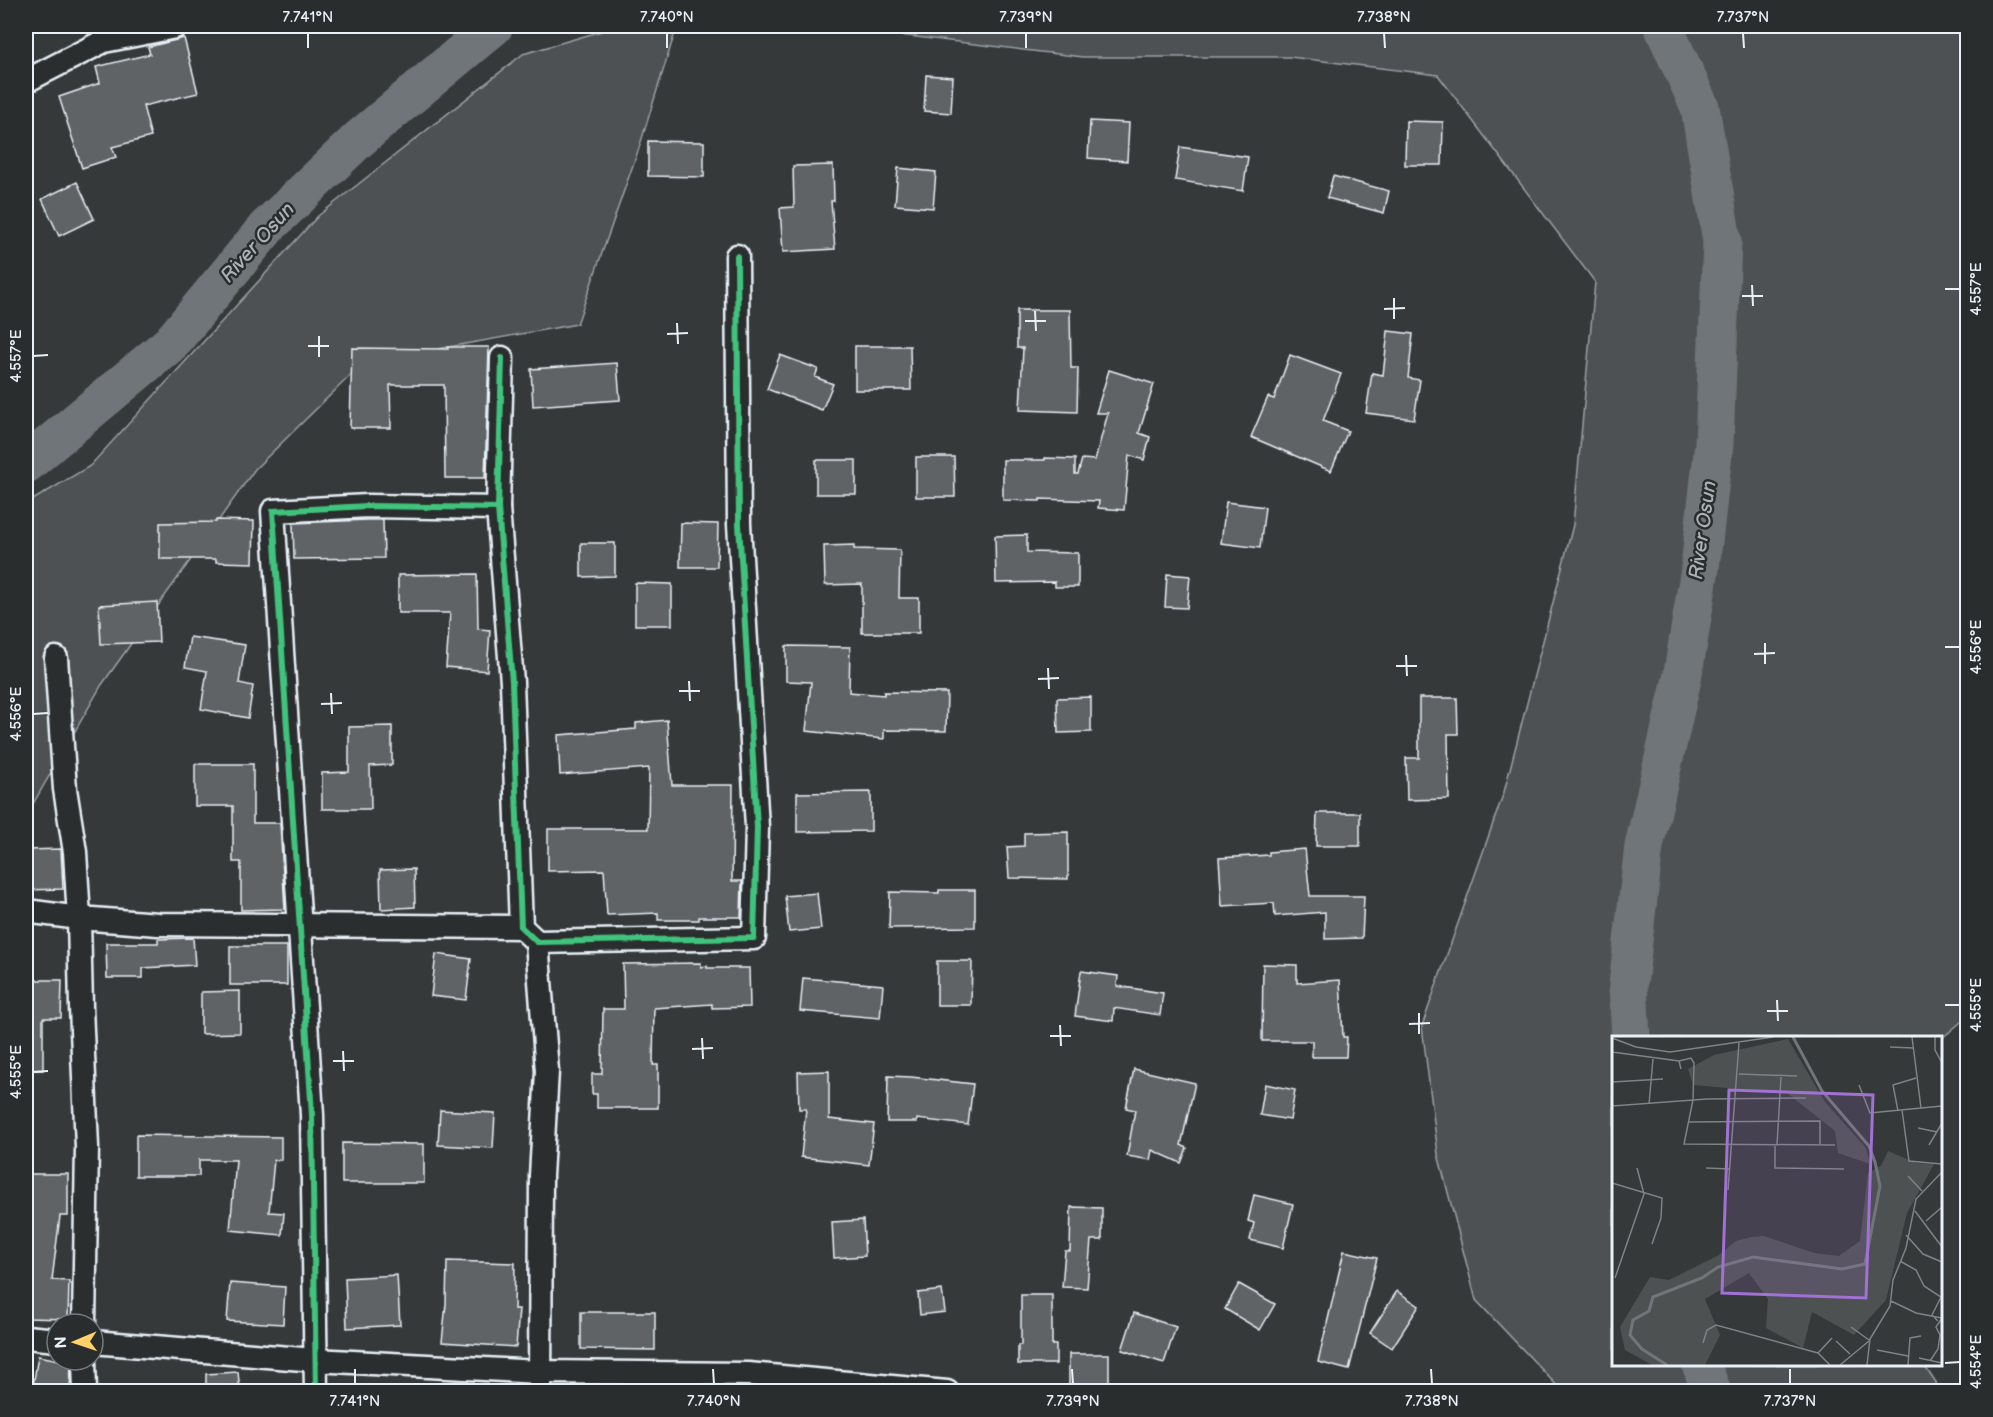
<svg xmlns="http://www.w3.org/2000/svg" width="1993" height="1417" viewBox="0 0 1993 1417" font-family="'Balsamiq Sans',sans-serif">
<rect width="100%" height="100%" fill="#35393a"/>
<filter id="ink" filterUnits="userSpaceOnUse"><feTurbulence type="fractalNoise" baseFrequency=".0167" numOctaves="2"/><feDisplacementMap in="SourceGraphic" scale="12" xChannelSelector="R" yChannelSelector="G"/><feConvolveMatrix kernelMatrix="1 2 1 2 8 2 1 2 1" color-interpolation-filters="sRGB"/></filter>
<g filter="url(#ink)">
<g fill="#4d5152" stroke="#9aa1a5" stroke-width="1.5">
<path d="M619,26h58l-38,122 -62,176 -213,38 -109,107 -154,217 -75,130v-312l64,-38 228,-250 205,-162z"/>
<path d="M824,26h1143v991l-26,22 -1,-1h-326v326l310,1 17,26h-379l-86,-91 -38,-146 -16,-128 82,-234 69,-267 22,-243 -157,-207 -148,-18h-207z"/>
</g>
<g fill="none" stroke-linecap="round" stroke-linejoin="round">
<g stroke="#707579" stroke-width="39">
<path d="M26,464l145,-121 96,-116 92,-88 135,-113"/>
<path d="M1631,1038l-3,-53 16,-139 38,-167 18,-111 14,-124 8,-203 -22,-134 -37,-81"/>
<path d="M1701,1364l11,28"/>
</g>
</g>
<g fill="#5f6365" stroke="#e8f1f8" stroke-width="1.5">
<path d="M184,38l14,55 -55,13 8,31 -39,10 4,10 -34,11 -23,-71 41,-14 -4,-16 54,-13 -2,-7z"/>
<path d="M926,75l27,2 -2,36 -27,-2z"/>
<path d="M1090,121l39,2 -2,38 -39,-3z"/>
<path d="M1406,121l37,1 -1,43h-37z"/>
<path d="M648,141l56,1v35l-56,-1z"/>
<path d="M1180,147l68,10 -5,34 -68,-11z"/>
<path d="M833,165l1,36h-3l4,48 -52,3 -3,-44 14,-1 -1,-41z"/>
<path d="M898,168l38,4 -3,36 -38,-3z"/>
<path d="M1333,176l56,15 -5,22 -57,-15z"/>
<path d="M77,182l17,37 -35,17 -17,-37z"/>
<path d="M1017,310h53l1,58h7l-1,44 -57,-2 3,-62h-6z"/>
<path d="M1388,331l25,3 -5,44 12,2 -6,39 -48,-6 6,-40 11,2z"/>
<path d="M855,346h55l1,44h-56z"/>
<path d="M448,347h41l-4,131h-40l-1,-93h-54l1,43h-41l2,-80 96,1z"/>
<path d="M780,355l38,14 -3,8 18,7 -11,26 -55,-21z"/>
<path d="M1290,355l51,19 -18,47 25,10 -17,40 -80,-34 17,-40 6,2z"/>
<path d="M617,363l3,37 -87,6 -2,-37z"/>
<path d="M1109,370l45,14 -15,49 11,4 -6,23 -15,-5 -5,55 -26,-2 1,-7 -59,-2v2l-37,-1v-40h42v-2l30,1v15h3l4,-15 13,1 13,-47h-12z"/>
<path d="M916,457h38l1,40h-39z"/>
<rect x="816" y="460" width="40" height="34"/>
<path d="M1226,502l39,5 -5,41 -39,-5z"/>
<path d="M216,520l38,1 -1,42 -37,-1v-3h-56v-36l56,-1z"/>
<path d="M368,520h15l1,38 -90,1 -1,-36z"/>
<path d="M681,523l37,1 -1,43h-37z"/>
<path d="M1027,535v17l51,1v34h-23v-5l-59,1 -1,-47z"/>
<path d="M581,543h34v33l-34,1z"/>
<path d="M854,545v4l46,1 -1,48h20v35h-57v-49l-37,1 -1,-39z"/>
<path d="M477,574l1,55 12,1 -3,41 -41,-4 4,-54h-52v-38z"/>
<path d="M1167,574l23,2 -3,32 -22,-1z"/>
<path d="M635,583l37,1v41h-37z"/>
<path d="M157,602l2,40 -58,2 -2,-39z"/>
<path d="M190,637l55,8 -6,38 14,3 -5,32 -47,-9 6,-38 -22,-4z"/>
<path d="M786,646l64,1 -1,45 35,3v-3l63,1 -1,38 -62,-1v9l-78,-8 5,-49 -25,-1z"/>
<path d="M1091,697v35l-33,1 -1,-35z"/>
<path d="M1419,698h38l1,36h-10l1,65 -42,1 -1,-42h13z"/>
<path d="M667,720l5,65h61l-1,96h10l-1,36h-42v3h-41v-7l-51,2 -3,-45 -56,1v-42h100l1,-61 -89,7 -2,-40 78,-6v-6z"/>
<path d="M392,726v39l-22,1 1,43h-49v-36l27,-1v-45z"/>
<path d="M195,764h58v59h27l5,86 -44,1v-48h-8v-56h-38z"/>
<path d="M871,792v39l-74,1v-39z"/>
<path d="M1317,813h43v33h-44z"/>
<path d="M1068,832v47l-59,-1 -2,-31 17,-1v-13z"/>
<path d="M61,849l2,40 -37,1v-40z"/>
<path d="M1305,849l5,47h54l-2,42 -37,1v-27l-50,4 -1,-13 -52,3 -3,-48 50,-3v-3z"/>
<path d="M414,869l1,38 -34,2 -1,-39z"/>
<path d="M939,890h36v37l-86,1 1,-36 49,1z"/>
<path d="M817,893l4,36 -32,3 -4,-36z"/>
<path d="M193,938l2,27 -52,3v10h-36l-1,-35h52v-4z"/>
<rect x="230" y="946" width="57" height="39"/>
<path d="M436,954l35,5 -5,41 -35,-4z"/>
<path d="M937,961h35l-1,44h-34z"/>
<path d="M701,963v4l6,-1v2h42l1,39 -38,1v-4l-58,4 -1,57h5v43h-61v-14h-5v-20h10l1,-65h21l-1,-45z"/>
<path d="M1263,964l34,1v18l43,-3 3,57h4l-1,20h-34v-16h-50z"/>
<path d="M1081,971l37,5 -1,10 46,7 -3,22 -46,-7 -1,13 -38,-5z"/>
<path d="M803,978l80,7 -3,33 -80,-7z"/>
<path d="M26,980h36l-1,38h-18v52h-17z"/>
<path d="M240,991v42l-39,1v-42z"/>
<path d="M1134,1069l61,14 -14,62 6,3 -6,15 -29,-13 -2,10 -23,-4 8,-46 -9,-2z"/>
<path d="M829,1071v48l45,5 -5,41 -68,-8 5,-48h-7l-1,-37z"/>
<path d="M888,1076l23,1 62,7 -5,41 -51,-6v3h-30z"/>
<path d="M1265,1084l30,6 -5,30 -30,-5z"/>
<path d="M440,1110l55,3 -2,35 -55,-3z"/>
<path d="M136,1135l145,2v23h-7l-5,52 15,1 -2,22 -52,-5 6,-70h-37v16h-63z"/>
<path d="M342,1143l82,1v39h-82z"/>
<path d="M26,1174h42v42h-8l-8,64 17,1 -1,38 -42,-1z"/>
<path d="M1254,1195l39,9 -10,44 -33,-8 4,-17 -6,-2z"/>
<path d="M1071,1207l31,1v32h-11l-4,48 -25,-1 3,-36h5z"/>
<path d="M863,1220l2,36 -31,2 -2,-36z"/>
<path d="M1344,1251l33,7 -28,112 -31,-8z"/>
<path d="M447,1261l68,2 -1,46h5l-3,38 -74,-5 4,-38z"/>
<path d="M397,1275l3,50 -53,3 -2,-50z"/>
<path d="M230,1283l55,4 -2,37 -56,-3z"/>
<path d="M1239,1284l36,20 -15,26 -35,-21z"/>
<path d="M942,1290l3,22 -25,3 -2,-22z"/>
<path d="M1397,1291l22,15 -27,42 -22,-15z"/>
<path d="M1021,1295h31v50h4v19h-38v-19h3z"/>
<path d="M581,1312h74v38l-74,-1z"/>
<path d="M1134,1313l42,14 -12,36 -42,-13z"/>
<rect x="1069" y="1354" width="40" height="38"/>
<path d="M38,1356l33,6 -1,30h-38z"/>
<path d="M238,1372l2,20h-34v-18z"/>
</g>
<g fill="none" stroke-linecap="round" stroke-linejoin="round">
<g stroke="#e8f1f8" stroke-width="27">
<g id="street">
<path d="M26,81l78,-40 71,-14v-1"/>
<path d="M502,358l-4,150 14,174 9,245 16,15 217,-4 3,-111 -18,-303 -2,-268"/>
<path d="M56,658l9,131 10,63 4,66 2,89 6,140 -3,177"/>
<path d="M26,911l53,7 79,6 363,3"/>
<path d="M537,942l10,129 -6,105 -1,216"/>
<path d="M26,1337l31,3"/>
<path d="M93,1342l222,18 224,12 209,2 199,18"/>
<path d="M84,1360l1,32"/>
<path d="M316,1392l-4,-277 -39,-604 95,-5 130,2"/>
</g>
</g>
<use href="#street" stroke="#2a2d2e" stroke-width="22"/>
<g stroke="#2a2d2e" stroke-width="10">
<g id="cycleway">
<path d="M502,358l-4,150 14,174 9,245 16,15 217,-4 3,-111 -18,-303 -2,-268"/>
<path d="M316,1392l-4,-277 -39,-604 95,-5 130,2"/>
</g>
</g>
<use href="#cycleway" stroke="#40c37c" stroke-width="6"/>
</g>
</g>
<path fill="none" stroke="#e8f1f8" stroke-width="2" d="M308,33v15M667,33v15M1026,33v15M1384,33l1,15M1743,33l1,15M1752,285l1,21M1945,289h15M1742,296h21M1394,298v21M1384,309l21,-1M1035,311l1,20M1025,321h21M677,323l1,21M667,334l21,-1M319,336v21M308,346h21M33,356l15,-1M1765,643v21M1945,647h15M1754,654l21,-1M1406,655l1,21M1396,666h21M1048,668l1,21M1038,679l21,-1M689,681l1,20M679,691h21M331,693l1,21M321,704l21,-1M33,714l15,-1M1777,1000l1,21M1945,1005h15M1767,1011h21M1419,1013v21M1409,1024l21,-1M1060,1025l1,21M1050,1036h21M702,1038l1,21M692,1049l21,-1M343,1051l1,20M333,1061h21M33,1072l15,-1M1945,1363l15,-1M355,1369v15M713,1369l1,15M1072,1369l1,15M1431,1369l1,15M1790,1369v15"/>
<g text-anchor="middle" stroke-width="5" stroke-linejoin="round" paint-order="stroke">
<g font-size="20" font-style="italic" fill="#acb3b8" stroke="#2a2d2e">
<text transform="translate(257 242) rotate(-48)" y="7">River Osun</text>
<text transform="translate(1702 530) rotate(-82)" y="7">River Osun</text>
</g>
</g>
<g transform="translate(1612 1036)">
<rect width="330" height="330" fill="#35393a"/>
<path d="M176,3l37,63 41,46 4,16 -32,-11 -3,-22 -48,-38 -94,-8 -5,-16 26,-14zM276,115l28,12 18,1 -27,49 -21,87 -32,35 -42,-23 -9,36 -37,-20 2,-29 -19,-26 -44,26 15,36 -15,30h-53l-27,-15 -5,-23 30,-50 19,3 50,-25 17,-14 15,-4 13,-1 50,17 25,3 21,-15 8,-68 13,-7z" fill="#4d5152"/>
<path fill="none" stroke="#707579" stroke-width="3" d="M55,329l-25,-16 -12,-14 3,-15 16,-9 4,-14 49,-19 16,-11 35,-10 89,12 23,-5 15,-78 -5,-24 -6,-16 -47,-55 -29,-54"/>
<path fill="none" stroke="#7d8386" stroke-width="1.5" d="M323,1v13l7,13M0,2l24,9 34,5 103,-15M278,11l23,1M0,16l67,9 2,8M67,25l12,-3 3,5 -1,37 -9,44 151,1M127,38l58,2M0,46l51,-3M247,49l11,28 51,-5 -9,-71M37,68l4,-45M0,70l95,-7 99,-1M309,72l21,-2M290,74l7,51 33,3M286,75l-5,-26 23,-7M76,86l132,-1v23M306,92l19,4M165,109l4,-68M317,109l13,-22M163,110v22l69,1M94,132l24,1M296,140l14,15M0,147l50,15 -1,20 -9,26M116,154l11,-147M303,175l27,36M314,185l16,-14M294,199l17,19 19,8M288,225l16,9 8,16 17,11 -9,18 6,6M3,242l29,-84 -7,-26M279,265l25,12 26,5 -6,9 4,8 -2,14 -8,12M239,291l18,13M224,305l14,13M91,307l4,-13 9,-5 102,28M265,314l31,6M307,322l23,5M218,329l-12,-12 14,-15M228,329l29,-24M255,329l3,-26 20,-33 3,-26 13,-32 10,-49 26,-27M296,329l2,-27 11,-2"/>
<path fill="#a171d3" fill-opacity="0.15" stroke="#a171d3" stroke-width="3" d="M117,54l144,5 -7,203 -144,-5z"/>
<rect width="330" height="330" fill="none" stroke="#e8f1f8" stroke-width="3"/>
</g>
<rect width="1993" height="1417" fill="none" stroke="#2a2d2e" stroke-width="66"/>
<g transform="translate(75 1342) rotate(268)"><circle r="28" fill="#2a2d2e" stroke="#767b7f" stroke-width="1.5"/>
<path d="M0-4.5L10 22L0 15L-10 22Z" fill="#ffd166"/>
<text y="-9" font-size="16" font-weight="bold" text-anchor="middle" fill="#e8f1f8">N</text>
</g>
<rect x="33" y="33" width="1927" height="1351" fill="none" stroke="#e8f1f8" stroke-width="2"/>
<g font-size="15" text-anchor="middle" fill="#e8f1f8">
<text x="308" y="22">7.741°N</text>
<text x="667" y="22">7.740°N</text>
<text x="1026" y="22">7.739°N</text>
<text x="1384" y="22">7.738°N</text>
<text x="1743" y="22">7.737°N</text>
<text transform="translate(1976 289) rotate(-90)" y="5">4.557°E</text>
<text transform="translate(16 356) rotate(-90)" y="5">4.557°E</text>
<text transform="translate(1976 647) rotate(-90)" y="5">4.556°E</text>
<text transform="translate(16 714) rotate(-90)" y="5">4.556°E</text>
<text transform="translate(1976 1005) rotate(-90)" y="5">4.555°E</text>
<text transform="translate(16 1072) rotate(-90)" y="5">4.555°E</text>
<text transform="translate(1976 1362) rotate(-90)" y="5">4.554°E</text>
<text x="355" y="1406">7.741°N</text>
<text x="714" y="1406">7.740°N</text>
<text x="1073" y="1406">7.739°N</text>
<text x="1432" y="1406">7.738°N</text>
<text x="1790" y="1406">7.737°N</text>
</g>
</svg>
